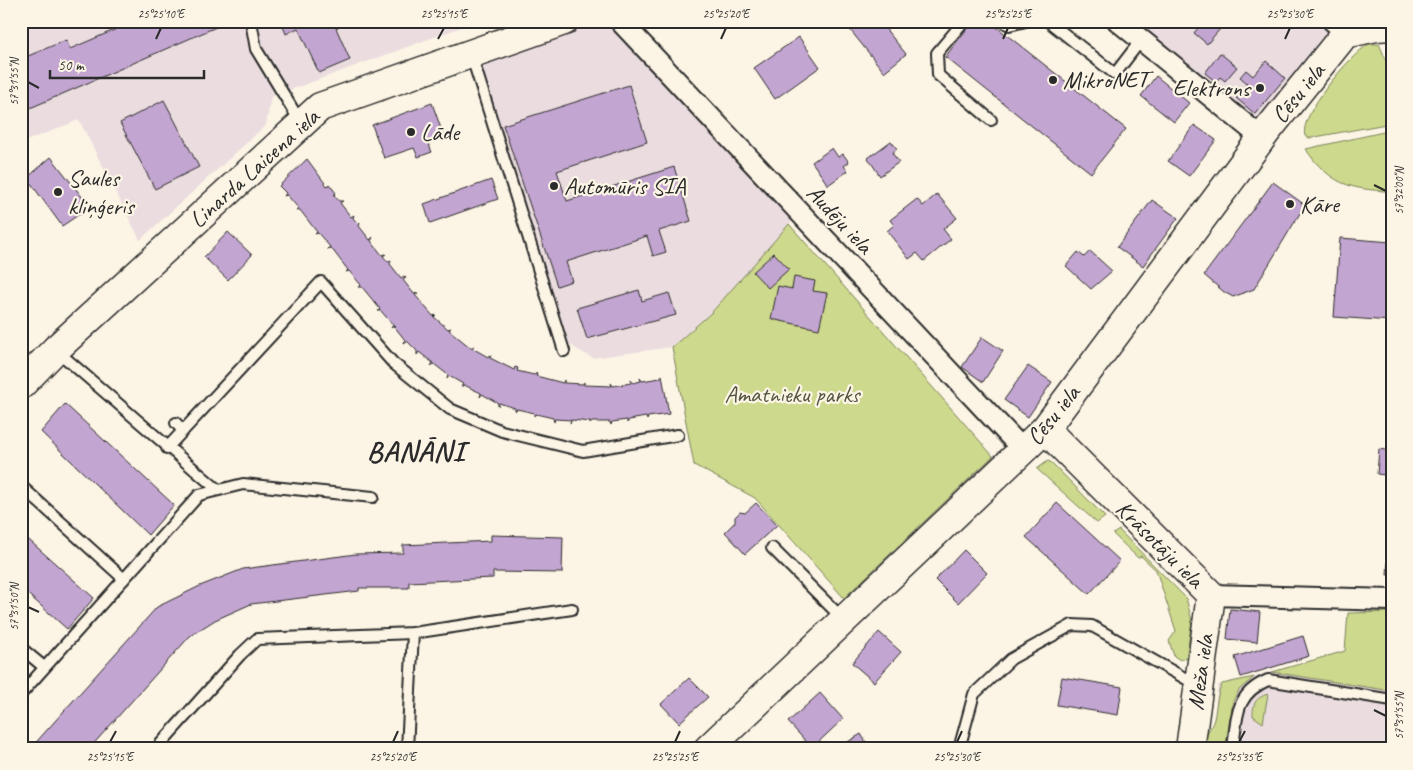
<svg xmlns="http://www.w3.org/2000/svg" width="1413" height="770" viewBox="0 0 1413 770" font-family="Caveat,sans-serif">
<rect width="100%" height="100%" fill="#fcf5e5"/>
<filter id="ink" filterUnits="userSpaceOnUse"><feTurbulence type="fractalNoise" baseFrequency=".02" numOctaves="2"/><feDisplacementMap in="SourceGraphic" scale="10" xChannelSelector="R" yChannelSelector="G"/><feConvolveMatrix kernelMatrix="1 2 1 2 8 2 1 2 1" color-interpolation-filters="sRGB"/></filter>
<g filter="url(#ink)">
<g fill="#ebdddf">
<path d="M21,21h457l-207,76 -5,28 -126,115 -61,-120 -58,23z"/>
<path d="M564,21h56l179,192 -87,99 -40,35 -80,11 -31,-18 -90,-286z"/>
<path d="M1119,21h221l-85,117z"/>
<path d="M1348,613h44v136h-182l8,-64 36,-8 91,-26z"/>
</g>
<g fill="#cdd98c" stroke="#7c825c">
<path d="M1369,44h10c8,17 18,43 13,62 -2,7 -6,10 -6,18l-76,14 -5,-2c-7,-20 46,-82 64,-92z"/>
<path d="M1388,131l4,6v55c-14,-2 -31,-2 -44,-7 -17,-5 -34,-22 -42,-36z"/>
<path d="M789,224l204,232 -149,142 -89,-100 -61,-33 -22,-118 40,-35z"/>
<path d="M1048,461l4,2 53,54 -8,6 -60,-54z"/>
<path d="M1119,530l67,68 6,23 -6,37 -6,2 -6,-4 -5,-15 7,-10 -20,-61 -15,-14 -3,2 -25,-24z"/>
<path d="M1392,612v79l-120,-19 73,-21 3,-38z"/>
<path d="M1254,677l-15,13 -6,11 -8,48h-19c-2,-18 4,-17 8,-30 3,-13 2,-23 8,-35z"/>
<path d="M1268,694l-5,29 -10,-7c0,-13 2,-18 15,-22z"/>
</g>
<g fill="#c3a5d1" stroke="#2b2b2b">
<path d="M135,21h95l-209,91v-53l45,-19 4,9z"/>
<path d="M281,21h70l-15,7 14,32 -31,13 -21,-45 -12,6z"/>
<path d="M843,21h36l27,33 -22,18z"/>
<path d="M973,21h16l137,108 -35,44 -146,-116z"/>
<path d="M1204,21h23l-20,23 -13,-11z"/>
<path d="M799,37l21,30 -45,32 -21,-31z"/>
<path d="M1220,53l17,14 -12,14 -5,-4 -4,5 -11,-9z"/>
<path d="M1266,61l19,17 -30,36 -19,-16 4,-5 -4,-3 3,-4 4,4 4,-7 -7,-6 6,-7 7,6z"/>
<path d="M1156,76l33,27 -15,19 -33,-26z"/>
<path d="M629,85l18,57 -90,29 10,30 107,-34 17,54 -32,10 7,21 -13,4 -6,-20 -81,26 6,19 -15,5 -54,-161z"/>
<path d="M164,100l35,67 -44,22 -35,-66z"/>
<path d="M432,103l12,34 -16,6 4,9 -14,5 -4,-9 -30,10 -12,-33z"/>
<path d="M1194,125l22,15 -27,36 -21,-15z"/>
<path d="M891,141l6,8 -5,4 7,9 -19,14 -12,-18z"/>
<path d="M832,148l6,9 5,-3 6,8 -5,4 4,5 -20,14 -16,-23z"/>
<path d="M51,157l39,50 -28,19 -35,-48z"/>
<path d="M307,159l20,27 2,-2 7,9 -2,2 5,6h4l-3,2 11,14 3,-2 -1,3 5,6 2,-2 -1,4 11,14 3,-3 -2,4 11,14 4,-1 -3,2 5,6 3,-2 -1,4 11,14 3,-2 2,2 -3,2 11,14 4,-1 -3,2 18,21 3,-1 -2,2 14,12 3,-1 -2,2 22,18 3,-2 -2,2 16,9 3,-2 -1,3 24,12 1,-3 3,1 -1,3 17,4 3,-2 -1,3 27,7 1,-3v3l19,1 1,-2v3l28,1 -1,-3 2,3 18,-3v-3l2,3 8,-2 -1,-3 2,3 18,-3 2,-3 7,39 -21,3 -1,3 -1,-3 -17,3 -2,3v-3l-15,2 -1,3 -1,-3h-18l-2,2v-2l-18,-2 -2,3 1,-3 -16,-1 -1,3 -1,-4 -17,-4 -2,2v-3l-17,-4 -2,2v-3l-16,-5 -1,3v-3l-16,-9 -2,3 1,-4 -17,-8 -3,2 2,-3 -14,-8 -2,3 1,-4 -14,-11 -3,2 2,-3 -14,-11 -2,3v-4l-10,-10 -3,2 1,-3 -11,-14 -3,2 2,-3 -12,-14h-3l2,-2 -18,-22h-4l3,-2 -12,-14 -3,1 2,-2 -17,-22 -4,1 3,-2 -12,-14 -3,1 2,-2 -17,-22 -4,1 3,-2 -12,-14 -3,1 2,-3 -7,-7z"/>
<path d="M491,180l7,19 -68,24 -6,-19z"/>
<path d="M1273,182l32,23 -51,84 -21,8 -9,-5 -20,-17z"/>
<path d="M937,194l20,24 -14,11 8,10 -27,22 -7,-8 -8,6 -22,-28 7,-6 -4,-5 27,-21 6,7z"/>
<path d="M1152,200l26,18 -35,48 -26,-19z"/>
<path d="M228,232l24,23 -24,25 -24,-23z"/>
<path d="M1340,238l52,4v79l-58,-4z"/>
<path d="M1090,251l22,20 -21,18 -25,-23 12,-14 6,5z"/>
<path d="M774,253l15,16 -21,19 -15,-16z"/>
<path d="M794,277l21,4 -2,10 14,2 -8,36 -48,-10 7,-33 14,3z"/>
<path d="M639,290l3,11 27,-8 7,22 -89,24 -10,-31z"/>
<path d="M982,337l21,14 -20,31 -21,-15z"/>
<path d="M1028,366l24,16 -24,35 -24,-17z"/>
<path d="M65,404l109,101 -26,30 -107,-103z"/>
<path d="M1379,449l13,2v25l-15,-2z"/>
<path d="M756,503l21,22 -32,29 -20,-22 10,-10v-5l5,-5 5,1z"/>
<path d="M1057,503l63,58 -31,33 -63,-57z"/>
<path d="M21,533l73,65 -27,31 -46,-41z"/>
<path d="M491,535l72,2 -1,36 -69,-1v6l-84,4v6h-50v3l-108,13 -36,16 -25,16 -101,113h-59l127,-142 43,-21 43,-17 113,-15 47,-1v-8l88,-4z"/>
<path d="M1389,546l3,1v28h-5z"/>
<path d="M964,550l23,23 -29,30 -23,-23z"/>
<path d="M1230,609l30,3 -3,30 -30,-3z"/>
<path d="M879,632l22,20 -27,30 -22,-19z"/>
<path d="M1303,636l6,20 -68,21 -6,-20z"/>
<path d="M1062,677l60,10 -4,28 -61,-10z"/>
<path d="M689,678l19,19 -29,26 -18,-19z"/>
<path d="M820,693l23,26 -31,29 -24,-26z"/>
<path d="M861,734l9,15h-34z"/>
</g>
<g fill="none" stroke-linecap="round" stroke-linejoin="round">
<g stroke="#2b2b2b" stroke-width="14">
<g id="lane">
<path d="M251,21l5,28 45,74"/>
<path d="M964,21l-27,32 1,22 53,45"/>
<path d="M1002,21l7,4 17,-4"/>
<path d="M1048,21l67,53 26,-34"/>
<path d="M471,54l93,297"/>
<path d="M56,350l162,140"/>
<path d="M176,423l7,8"/>
<path d="M167,448l154,-166 72,81 57,46 52,22 81,20 95,-16"/>
<path d="M21,486l103,93"/>
<path d="M772,548l72,72"/>
<path d="M21,648l23,19"/>
<path d="M21,694l178,-199 44,-11 130,13"/>
<path d="M156,749l84,-94 17,-16 156,-6 159,-24"/>
<path d="M407,749l6,-116"/>
<path d="M959,749l15,-55 37,-35 61,-34 20,1 105,59"/>
<path d="M1233,749c4,-33 2,-55 35,-69l124,20"/>
</g>
</g>
<g stroke="#2b2b2b" stroke-width="24">
<g id="street">
<path d="M620,21l404,430"/>
<path d="M1118,21l144,117"/>
<path d="M1333,21l8,6"/>
<path d="M1211,595l181,5"/>
</g>
</g>
<g stroke="#2b2b2b" stroke-width="31">
<g id="secondary">
<path d="M1345,34l31,-7 16,-1"/>
<path d="M1045,429l166,166 -21,154"/>
<path d="M708,749l337,-320 222,-298 78,-97 14,-13"/>
</g>
</g>
<g stroke="#2b2b2b" stroke-width="31">
<path id="primary" d="M21,385l35,-36 264,-242 244,-86"/>
</g>
<use href="#lane" stroke="#fcf5e5" stroke-width="10"/>
<use href="#street" stroke="#fcf5e5" stroke-width="20"/>
<use href="#secondary" stroke="#fcf5e5" stroke-width="28"/>
<use href="#primary" stroke="#fcf5e5" stroke-width="28"/>
</g>
</g>
<path fill="none" stroke="#2b2b2b" stroke-width="2" d="M156,39l5,-11M438,39l6,-11M721,39l5,-11M1003,39l5,-11M1285,39l5,-11M28,82l11,6M1374,185l12,6M28,607l11,5M1374,710l12,6M110,742l6,-11M393,742l5,-11M675,742l5,-11M957,742l5,-11M1239,742l6,-11"/>
<g fill="#2b2b2b" stroke="#fcf5e5" stroke-width="2">
<circle cx="1053" cy="80" r="5"/>
<circle cx="1260" cy="88" r="5"/>
<circle cx="411" cy="132" r="5"/>
<circle cx="554" cy="186" r="5"/>
<circle cx="58" cy="192" r="5"/>
<circle cx="1290" cy="204" r="5"/>
</g>
<g text-anchor="middle" stroke-width="4.5" stroke-linejoin="round" paint-order="stroke">
<g font-size="24" fill="#2b2b2b" stroke="#fcf5e5" text-anchor="start">
<text x="1063" y="88">MikroNET</text>
<text x="1250" y="96" text-anchor="end">Elektrons</text>
<text x="421" y="140">Lāde</text>
<text x="68" y="186">Saules<tspan x="68" dy="28">kliņģeris</tspan></text>
<text x="564" y="194">Automūris SIA</text>
<text x="1300" y="212">Kāre</text>
</g>
<g font-size="24" fill="#2b2b2b" stroke="#fcf5e5">
<text transform="translate(1298 93) rotate(-51)" y="8">Cēsu iela</text>
<text transform="translate(254 168) rotate(-42)" y="8">Linarda Laicena iela</text>
<text transform="translate(840 219) rotate(47)" y="8">Audēju iela</text>
<text transform="translate(1053 415) rotate(-51)" y="8">Cēsu iela</text>
<text transform="translate(1160 544) rotate(45)" y="8">Krāsotāju iela</text>
<text transform="translate(1200 672) rotate(-82)" y="8">Meža iela</text>
</g>
<g font-size="24" fill="#545643" stroke="#fcf5e5">
<text x="792" y="402">Amatnieku parks</text>
</g>
<g font-size="29" font-weight="bold" letter-spacing="1" fill="#2b2b2b" stroke="#fcf5e5">
<text x="416" y="461">BANĀNI</text>
</g>
</g>
<rect width="1413" height="770" fill="none" stroke="#fcf5e5" stroke-width="55"/>
<path d="M50 70v8h154v-8" fill="none" stroke="#2b2b2b" stroke-width="2.5"/>
<text x="58" y="70" font-size="15" fill="#2b2b2b" stroke="#fcf5e5" stroke-width="4" paint-order="stroke">50 m</text>
<rect x="28" y="28" width="1358" height="714" fill="none" stroke="#2b2b2b" stroke-width="2"/>
<g font-size="12" text-anchor="middle" fill="#2b2b2b">
<text x="161" y="18">25°25'10"E</text>
<text x="444" y="18">25°25'15"E</text>
<text x="726" y="18">25°25'20"E</text>
<text x="1008" y="18">25°25'25"E</text>
<text x="1290" y="18">25°25'30"E</text>
<text transform="translate(14 82) rotate(-90)" y="4">57°31'55"N</text>
<text transform="translate(1399 191) rotate(-90)" y="4">57°32'00"N</text>
<text transform="translate(14 607) rotate(-90)" y="4">57°31'50"N</text>
<text transform="translate(1399 716) rotate(-90)" y="4">57°31'55"N</text>
<text x="110" y="761">25°25'15"E</text>
<text x="393" y="761">25°25'20"E</text>
<text x="675" y="761">25°25'25"E</text>
<text x="957" y="761">25°25'30"E</text>
<text x="1239" y="761">25°25'35"E</text>
</g>
</svg>
